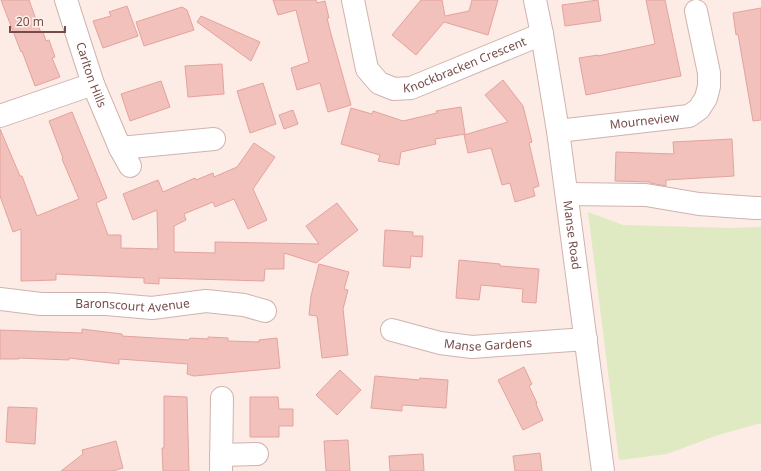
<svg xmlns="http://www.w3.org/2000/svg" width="761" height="471" viewBox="0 0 761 471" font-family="'Noto Sans',sans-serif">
<rect width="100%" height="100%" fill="#fcece5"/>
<path fill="#dfeac3" d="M588,212l35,13 107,3 31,-1v196l-43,12 -51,19 -48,6z"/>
<g fill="#f2c1bc" stroke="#e4a29d">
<path d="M1,0h28l12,33 2,-1 3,9 3,-1 6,17 -3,1 8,19 -25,9 -13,-35 -1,1z"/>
<path d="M273,0h43l1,3 8,-2 4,17h-2l4,16 20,71 -23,7 -8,-29 -23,7 -6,-22 18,-6 -13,-52 -18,5z"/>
<path d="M421,0h21l3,16 24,-5 3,-11h26l-10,35 -44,-13 -28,33 -24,-20z"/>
<path d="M598,0l3,21 -36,5 -3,-21z"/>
<path d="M646,0h19l16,76 -95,19 -7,-37 19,-3v1l57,-12z"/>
<path d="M127,6l11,30 -35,12 -10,-27 18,-5 -2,-4z"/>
<path d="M182,7l5,3 7,20 -50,16 -8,-24z"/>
<path d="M761,8v112l-8,1 -15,-87 -2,1 -3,-22z"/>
<path d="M201,16l59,26 -9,19 -54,-39z"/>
<path d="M222,64l2,30 -36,3 -3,-31z"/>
<path d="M503,80l20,26 9,36 -3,1 10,43 -6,2 2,8 -20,6 -5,-19 -8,2 -11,-37 -23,5 -4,-18 44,-13 -23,-27z"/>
<path d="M161,81l9,26 -40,14 -9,-27z"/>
<path d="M263,83l13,41 -26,9 -13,-42z"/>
<path d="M461,107l4,27 -30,5 1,5 -35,8 -2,13 -21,-4 2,-6 -39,-11 10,-36 21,6 1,-3 30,10 34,-8 -1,-2z"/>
<path d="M293,110l5,14 -14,5 -5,-14z"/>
<path d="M72,112l35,86 -11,5 12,32h13v13l37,1 -1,-39 -24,10 -10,-26 35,-14 5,12 32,-14 1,2 17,-7 1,4 23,-10 17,-24 21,14 -22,32 14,31 -19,9 -14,-30 -19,8 -2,-5 -29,12 2,6 -12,6v26l41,1v-11l104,2 -13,-18 31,-23 21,27 -42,33 -32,-10v16h-19l-1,12 -105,-3v6l-15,-1v-5l-88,-4v6l-35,1v-52l-8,3 -13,-36v-67l20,47h2l15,40 42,-17 -17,-40 1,-1 -14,-37z"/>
<path d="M732,139l2,37 -68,4v6l-16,-3v-1l-35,-1 1,-29 58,2 -1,-12z"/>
<path d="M385,230l28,2v4h10l-1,21 -11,-1 -1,12 -27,-2z"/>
<path d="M459,260l41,4v2l39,3 -3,34 -14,-1 1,-13 -42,-4 -2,15 -23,-2z"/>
<path d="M319,264l30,8 -5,17 4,1 -5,19 5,46 -26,3 -5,-42 -8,-1 2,-19z"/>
<path d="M82,329l40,5v2l67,4 1,-2 18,1v-2l20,1v3l31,1v-2l18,-2 3,30 -86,8 -7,-2 1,-10 -69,-5v5l-50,-6v2l-50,-2v1h-19v-29l82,3z"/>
<path d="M524,367l8,17 -3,2 8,17 -1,1 7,16 -20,10 -25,-50z"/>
<path d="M340,370l21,20 -24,25 -21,-20z"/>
<path d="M375,376l44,4 1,-2 28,2 -2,28 -44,-3v6l-31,-3z"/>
<path d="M164,396l23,1 2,74h-26l-1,-23h2z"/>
<path d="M250,397h28l1,12h14v17h-14v11h-29z"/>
<path d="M8,407l29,1 -2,36 -29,-2z"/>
<path d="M348,440l2,31h-24l-2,-30z"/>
<path d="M116,441l7,27 -10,3h-52l22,-17 -1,-4z"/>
<path d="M540,453l2,18h-27l-2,-15z"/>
<path d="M423,454l1,17h-34l-1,-15z"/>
</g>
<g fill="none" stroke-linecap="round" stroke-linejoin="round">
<g stroke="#d0b3ae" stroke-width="24">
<g id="minor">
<path id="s1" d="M66,0l27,84 27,64 10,18"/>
<path id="s2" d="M353,0l14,69 12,14 15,6 17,-1 131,-54"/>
<path id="s3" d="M535,0l7,34 16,97 45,340"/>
<path d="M0,116l93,-32"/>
<path id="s4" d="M558,131l131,-15 10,-7 7,-11 3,-12v-13l-13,-62"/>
<path d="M120,148l94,-9"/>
<path d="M567,194l79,1 53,9 56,4h6"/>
<path id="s5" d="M0,299l41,5h65l46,4 54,-7 38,4 21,6"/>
<path id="s6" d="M392,330l48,13 32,4 114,-8"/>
<path d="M221,455l36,-1"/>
<path d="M221,471l1,-73"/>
</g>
</g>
<use href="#minor" stroke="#fff" stroke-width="22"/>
</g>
<g text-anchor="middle" stroke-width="3" stroke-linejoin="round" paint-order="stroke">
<g font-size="12" fill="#754c4a" stroke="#fff1eb">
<text dy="4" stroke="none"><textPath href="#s2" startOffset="180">Knockbracken Crescent</textPath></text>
<text dy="4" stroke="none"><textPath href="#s1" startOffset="79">Carlton Hills</textPath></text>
<text dy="4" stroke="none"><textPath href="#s4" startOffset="87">Mourneview</textPath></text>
<text dy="4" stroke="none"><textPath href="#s3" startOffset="238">Manse Road</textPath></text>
<text dy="4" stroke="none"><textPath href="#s5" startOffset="133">Baronscourt Avenue</textPath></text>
<text dy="4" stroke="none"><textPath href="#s6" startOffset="98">Manse Gardens</textPath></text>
</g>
</g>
<path d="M10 26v6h55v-6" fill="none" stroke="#754c4a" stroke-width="2"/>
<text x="16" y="26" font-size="12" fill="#754c4a" stroke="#fff1eb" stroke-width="3" paint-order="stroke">20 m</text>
</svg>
